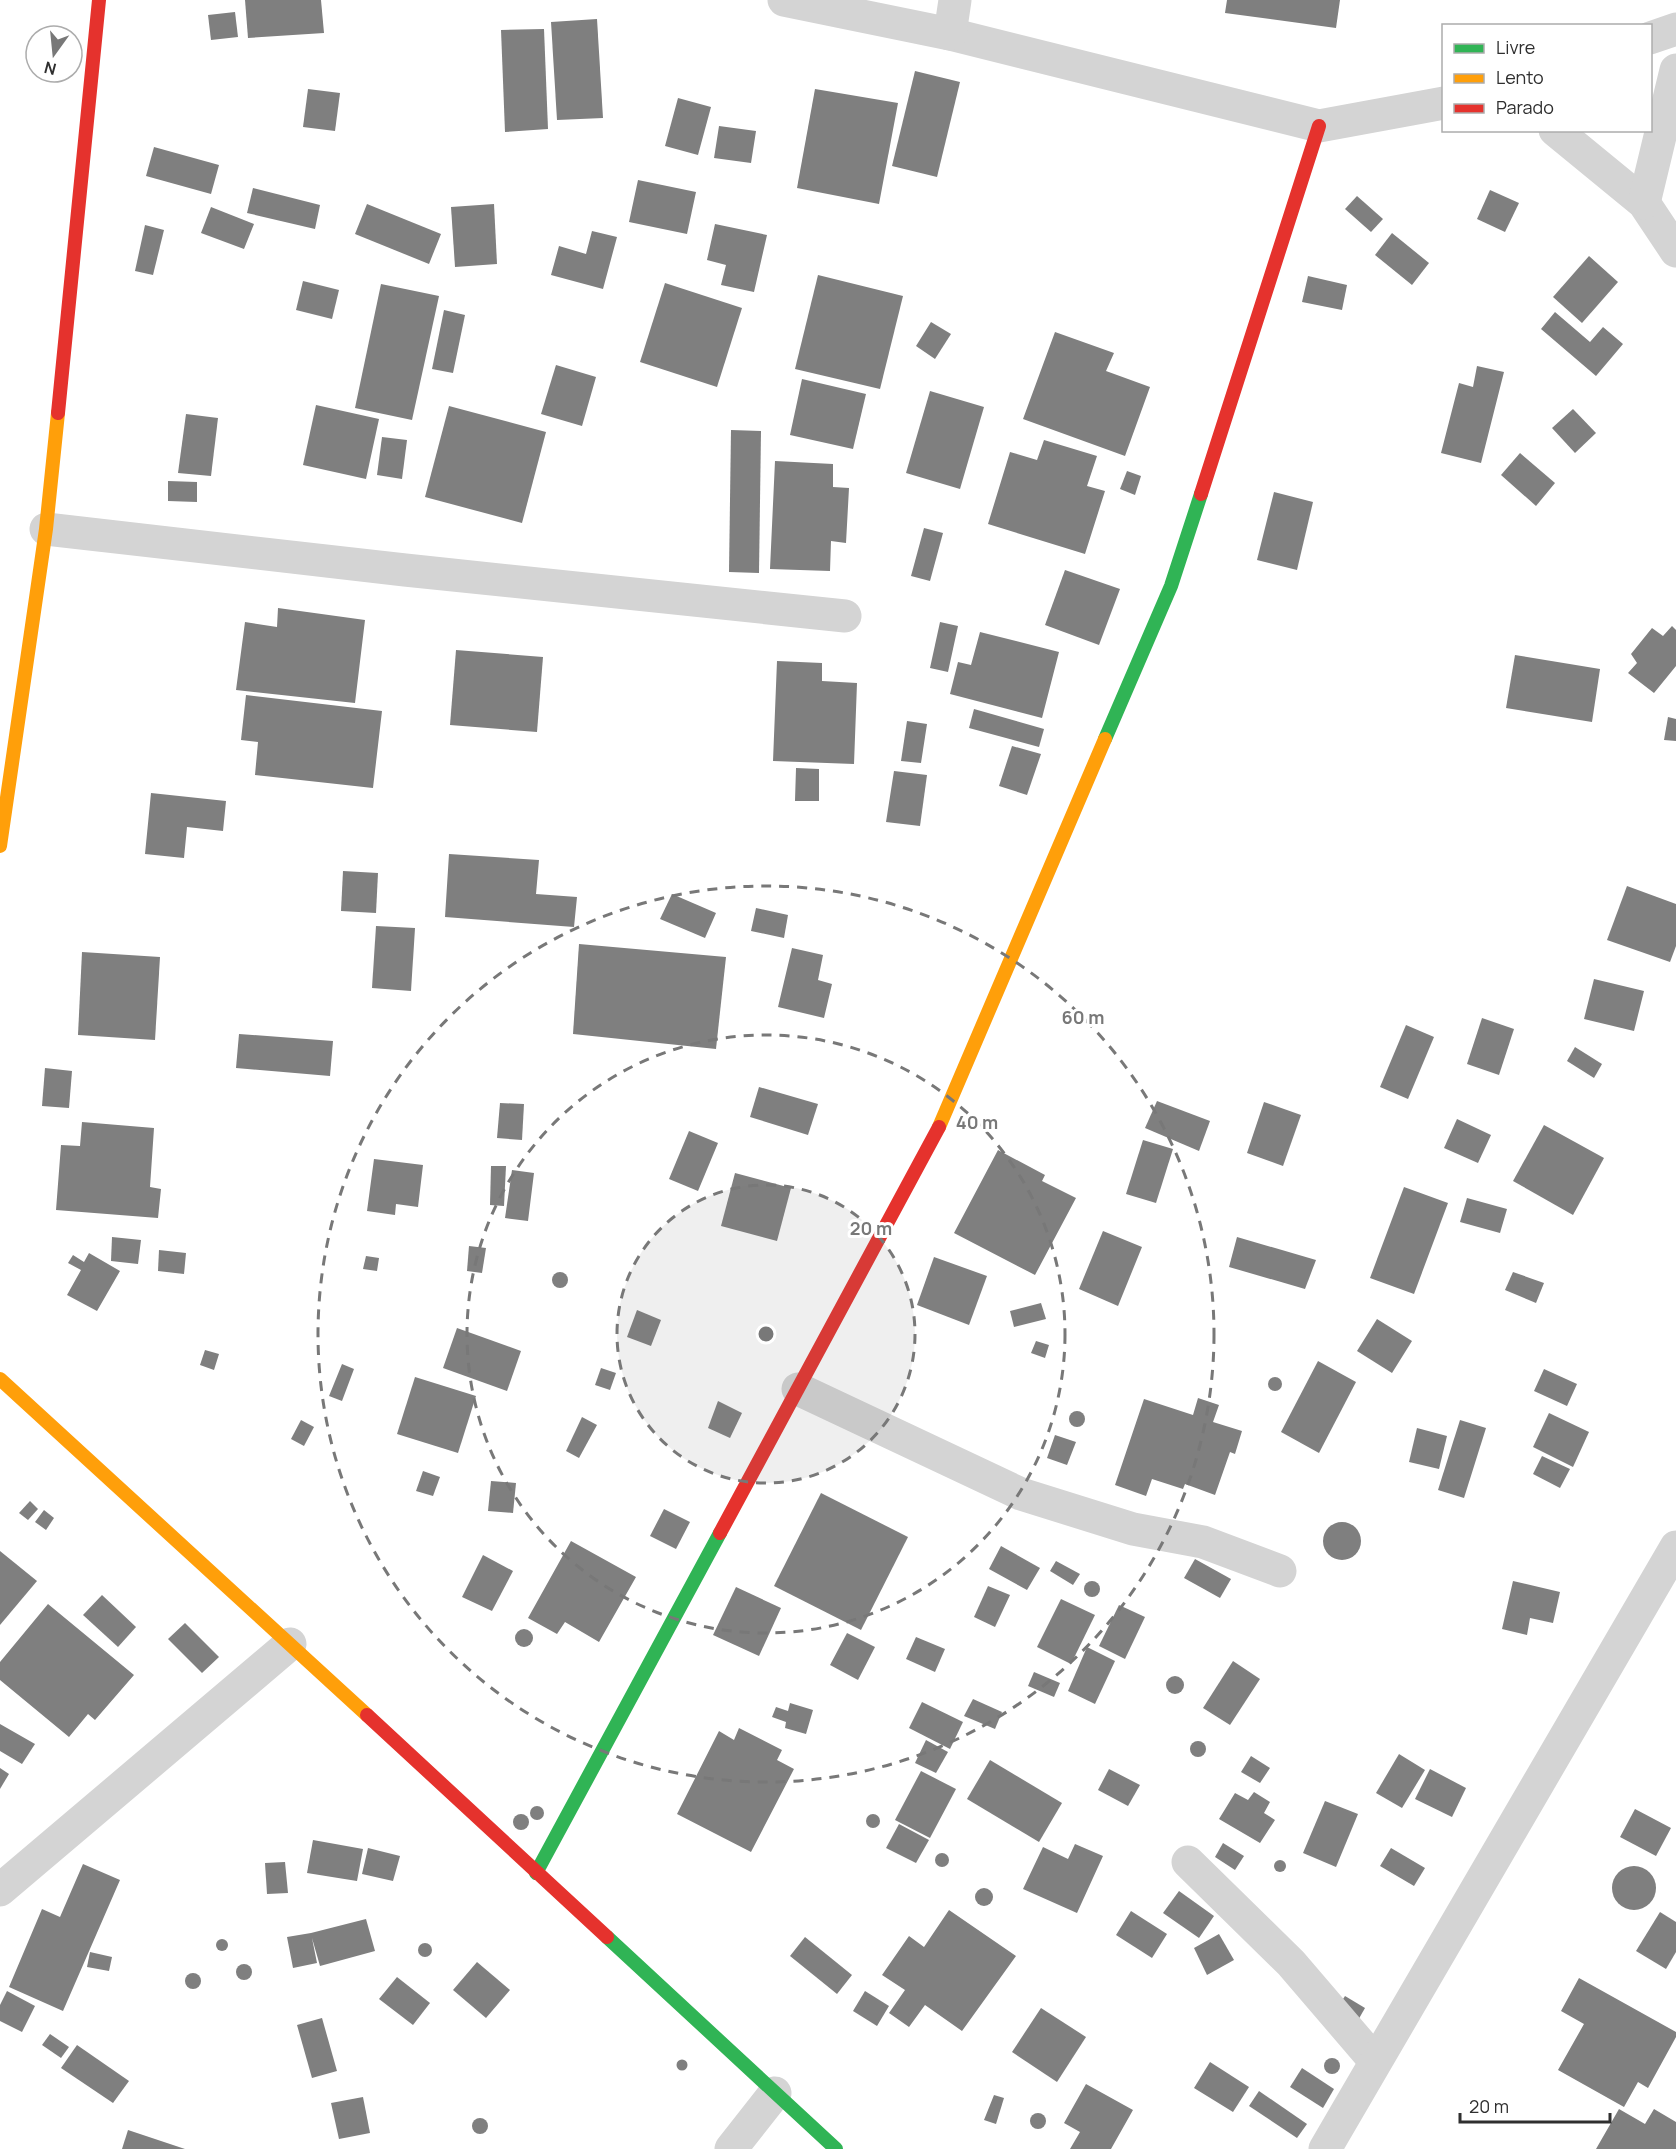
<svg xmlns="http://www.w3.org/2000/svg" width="1676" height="2149" viewBox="0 0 1676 2149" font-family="Manrope,sans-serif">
<rect width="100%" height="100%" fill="#fff"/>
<g fill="#7f7f7f">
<path d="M245,0h76l3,33 -76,5z"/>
<path d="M1227,0h113l-4,28 -111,-15z"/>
<path d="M235,12l3,25 -27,3 -3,-25z"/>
<path d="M597,19l6,99 -46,2 -6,-98z"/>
<path d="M544,29l4,100 -43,3 -4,-102z"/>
<path d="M915,71l45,11 -23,95 -45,-11z"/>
<path d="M308,89l32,4 -5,38 -32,-4z"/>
<path d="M815,89l83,14 -19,101 -82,-16z"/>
<path d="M678,98l33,9 -13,48 -33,-9z"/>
<path d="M719,126l37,5 -5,32 -37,-5z"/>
<path d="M154,147l65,18 -8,29 -65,-18z"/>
<path d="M638,180l58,12 -9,42 -58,-12z"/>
<path d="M253,188l67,17 -5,24 -68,-16z"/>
<path d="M1490,190l29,13 -14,29 -28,-13z"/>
<path d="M1357,196l26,23 -12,13 -26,-23z"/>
<path d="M367,204l74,30 -12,30 -74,-30z"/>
<path d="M494,204l3,60 -42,3 -4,-60z"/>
<path d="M211,207l43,17 -10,25 -43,-16z"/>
<path d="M715,224l52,11 -13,57 -33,-7 5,-20 -19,-5z"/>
<path d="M145,225l19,5 -11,45 -18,-4z"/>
<path d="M592,231l25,6 -14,52 -52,-14 8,-29 27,8z"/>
<path d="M1392,233l37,30 -17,22 -37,-30z"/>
<path d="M1589,256l29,26 -36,41 -29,-26z"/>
<path d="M818,275l85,21 -23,93 -85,-20z"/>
<path d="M1308,276l39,9 -5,25 -40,-8z"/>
<path d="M303,281l36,9 -7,29 -36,-9z"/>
<path d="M665,283l77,25 -25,79 -77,-25z"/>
<path d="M381,284l58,12 -27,124 -57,-12z"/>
<path d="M444,310l21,5 -12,58 -21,-4z"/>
<path d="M1555,312l35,30 13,-15 20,17 -27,32 -55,-47z"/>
<path d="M931,322l20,12 -16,25 -19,-13z"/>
<path d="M1055,332l59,21 -8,18 44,16 -25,69 -102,-37z"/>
<path d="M556,365l40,12 -14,49 -41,-12z"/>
<path d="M1477,366l27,6 -23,91 -40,-10 18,-70 14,4z"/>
<path d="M802,379l64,15 -13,55 -63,-14z"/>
<path d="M930,391l54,16 -24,82 -54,-16z"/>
<path d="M316,405l63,14 -13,60 -63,-14z"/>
<path d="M449,406l97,26 -24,91 -97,-26z"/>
<path d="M1573,409l23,24 -21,20 -23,-25z"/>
<path d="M186,414l32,4 -7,58 -33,-3z"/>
<path d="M731,430l30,1 -2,142 -30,-1z"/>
<path d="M382,437l25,3 -5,39 -25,-4z"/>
<path d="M1044,440l53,16 -10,30 18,5 -20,63 -97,-30 22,-72 27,8z"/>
<path d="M1520,453l35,30 -19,23 -35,-31z"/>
<path d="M775,461l58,3v23l16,1 -3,55 -15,-2 -1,30 -60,-2z"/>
<path d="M1127,471l14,5 -6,19 -15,-6z"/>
<path d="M168,481l29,1v20l-29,-1z"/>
<path d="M1274,492l39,10 -16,68 -40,-10z"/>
<path d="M924,528l19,5 -13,48 -19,-5z"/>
<path d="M1065,570l55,19 -21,56 -54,-20z"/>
<path d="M278,608l87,12 -10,83 -119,-13 9,-68 32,5z"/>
<path d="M940,622l18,4 -10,46 -18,-4z"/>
<path d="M1672,626l4,4v36l-22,27 -26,-20 9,-10 -6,-9 21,-26 11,8z"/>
<path d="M980,632l79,20 -17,66 -92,-24 8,-32 13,3z"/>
<path d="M456,650l87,7 -6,75 -87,-7z"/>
<path d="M1515,655l85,14 -8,53 -86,-14z"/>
<path d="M777,661l45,2v18l35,2 -3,81 -81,-3z"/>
<path d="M246,695l136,16 -9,77 -118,-13 3,-33 -17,-2z"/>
<path d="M974,709l70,20 -5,18 -70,-19z"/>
<path d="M1668,717l8,2v22l-12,-1z"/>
<path d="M907,721l20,3 -6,39 -20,-2z"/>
<path d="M1012,746l29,8 -14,41 -28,-9z"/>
<path d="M796,768l23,1v32h-24z"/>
<path d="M894,771l33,4 -7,51 -34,-4z"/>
<path d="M151,793l75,8 -3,30 -36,-4 -3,31 -39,-4z"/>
<path d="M449,854l90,6 -3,34 41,3 -3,30 -129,-10z"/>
<path d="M343,871l35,2 -2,40 -35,-2z"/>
<path d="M1627,886l49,18v42l-6,16 -63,-22z"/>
<path d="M672,894l44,19 -11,25 -45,-19z"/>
<path d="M756,908l32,7 -4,23 -33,-7z"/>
<path d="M376,926l39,2 -4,63 -39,-3z"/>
<path d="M579,944l147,13 -10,92 -143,-15z"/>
<path d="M792,948l31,7 -5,25 14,4 -8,34 -46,-11z"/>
<path d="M82,952l78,5 -5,83 -77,-5z"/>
<path d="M1594,979l50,12 -10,40 -50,-12z"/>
<path d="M1482,1018l32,11 -15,46 -32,-11z"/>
<path d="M1406,1025l28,12 -26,62 -28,-12z"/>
<path d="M239,1034l94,7 -3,35 -94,-8z"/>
<path d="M1575,1047l27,17 -8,14 -27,-17z"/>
<path d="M45,1068l27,3 -3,37 -27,-2z"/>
<path d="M759,1087l59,17 -10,31 -58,-18z"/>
<path d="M1157,1101l53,20 -11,30 -54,-23z"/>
<path d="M1264,1102l37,13 -18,51 -36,-13z"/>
<path d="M500,1103l24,1 -2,36 -25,-2z"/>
<path d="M1457,1119l34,16 -13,28 -34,-15z"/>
<path d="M82,1122l72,6 -4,59 11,2 -3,29 -102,-8 5,-65 19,1z"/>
<path d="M1544,1125l60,33 -31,57 -60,-34z"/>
<path d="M689,1131l29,12 -20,48 -29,-12z"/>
<path d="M1143,1140l30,9 -17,54 -30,-9z"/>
<path d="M998,1150l47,25 -3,6 34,17 -41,77 -81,-42z"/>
<path d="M374,1159l49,6 -5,42 -22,-3 -1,11 -28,-4z"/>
<path d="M491,1166h15l-2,40 -14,-1z"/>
<path d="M512,1170l22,3 -6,48 -23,-3z"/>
<path d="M735,1173l56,15 -14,53 -56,-15z"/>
<path d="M1404,1187l44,16 -34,91 -44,-16z"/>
<path d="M1467,1198l40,11 -7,24 -40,-11z"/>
<path d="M1103,1231l39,16 -24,59 -39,-17z"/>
<path d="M112,1237l29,3 -3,24 -27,-3z"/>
<path d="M1237,1237l79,23 -11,29 -76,-22z"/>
<path d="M469,1246l17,2 -4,25 -15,-2z"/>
<path d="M159,1250l27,3 -2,21 -26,-3z"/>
<path d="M89,1253l31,18 -23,40 -30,-16 14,-25 -13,-7 5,-8 11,7z"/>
<path d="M366,1256l13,2 -2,13 -14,-2z"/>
<path d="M934,1257l53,19 -18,49 -52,-20z"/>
<circle cx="560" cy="1280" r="8"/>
<path d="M1513,1272l31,11 -8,20 -31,-13z"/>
<path d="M1041,1303l5,16 -32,8 -4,-16z"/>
<path d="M637,1310l24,10 -10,26 -24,-9z"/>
<path d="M1377,1319l35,22 -20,32 -35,-22z"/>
<path d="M457,1328l64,23 -14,40 -64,-23z"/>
<path d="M1036,1341l13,4 -4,13 -14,-5z"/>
<path d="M205,1350l14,4 -5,16 -14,-5z"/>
<path d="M1318,1361l38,21 -37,71 -38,-21z"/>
<path d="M342,1364l12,5 -12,32 -13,-5z"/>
<path d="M601,1368l15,5 -6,17 -15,-5z"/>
<path d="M1544,1369l33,15 -10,22 -33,-15z"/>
<path d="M415,1377l61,19 -18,57 -61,-19z"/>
<circle cx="1275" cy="1384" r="7"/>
<path d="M1198,1398l21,7 -6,17 29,9 -7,23 -5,-2 -15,43 -30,-11 -2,5 -31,-10 -6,17 -31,-11 29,-86 49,16z"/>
<path d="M718,1401l24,12 -12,25 -22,-10z"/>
<circle cx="1077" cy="1419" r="8"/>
<path d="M1549,1413l40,19 -16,35 -40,-20z"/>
<path d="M582,1417l15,8 -18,33 -13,-7z"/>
<path d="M301,1420l13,7 -10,19 -13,-7z"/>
<path d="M1460,1420l26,8 -22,70 -26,-8z"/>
<path d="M1417,1428l30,8 -8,33 -30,-7z"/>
<path d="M1055,1435l21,7 -9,23 -20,-7z"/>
<path d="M1542,1456l28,13 -10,19 -27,-14z"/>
<path d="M423,1471l17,6 -7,19 -17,-5z"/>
<path d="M491,1481l25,2 -3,30 -25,-2z"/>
<path d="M821,1493l87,44 -47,93 -87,-44z"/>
<path d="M30,1501l8,8 -10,11 -9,-7z"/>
<path d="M664,1509l26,13 -14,27 -26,-13z"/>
<path d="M44,1510l10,8 -8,12 -11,-8z"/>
<circle cx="1342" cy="1541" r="19"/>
<path d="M571,1541l65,36 -37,65 -34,-20 -8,12 -29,-16z"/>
<path d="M1001,1546l39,22 -13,22 -38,-21z"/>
<path d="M0,1551l37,30 -37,44z"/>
<path d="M483,1555l30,16 -21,40 -30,-14z"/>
<path d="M1195,1559l36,20 -11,19 -36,-20z"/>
<path d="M1056,1561l24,13 -7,11 -23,-14z"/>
<circle cx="1092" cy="1589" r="8"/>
<path d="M1513,1581l47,11 -7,31 -23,-5 -3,17 -25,-6z"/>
<path d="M988,1586l22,9 -15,32 -21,-10z"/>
<path d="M736,1587l45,21 -22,48 -46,-21z"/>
<path d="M102,1595l34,32 -18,20 -35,-32z"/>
<path d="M1061,1599l34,16 -24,49 -34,-17z"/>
<path d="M48,1604l86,71 -39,45 -7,-6 -19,23 -69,-57v-18z"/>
<path d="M1119,1605l26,12 -20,42 -26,-13z"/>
<path d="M185,1623l34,34 -17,16 -34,-34z"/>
<circle cx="524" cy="1638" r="9"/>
<path d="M847,1633l28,14 -17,33 -28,-15z"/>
<path d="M916,1637l29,12 -10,23 -29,-13z"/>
<path d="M1087,1647l28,14 -20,43 -27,-13z"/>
<path d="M1233,1661l27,18 -30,46 -27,-17z"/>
<path d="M1034,1672l26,11 -6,14 -26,-11z"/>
<circle cx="1175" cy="1685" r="9"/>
<path d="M973,1699l29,13 -7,17 -31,-13z"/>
<path d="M922,1702l41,20 -13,27 -41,-21z"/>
<path d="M790,1703l23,7 -7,24 -21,-6 1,-6 -14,-5 4,-10 12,4z"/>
<path d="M0,1724l35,20 -13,20 -22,-13z"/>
<path d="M739,1728l43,22 -5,10 17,9 -43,83 -74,-38 42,-83 15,9z"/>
<path d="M926,1740l22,12 -12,21 -21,-10z"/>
<circle cx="1198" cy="1749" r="8"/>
<path d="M1399,1754l26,16 -23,38 -26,-15z"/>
<path d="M1251,1756l19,12 -10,15 -19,-11z"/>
<path d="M990,1760l72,43 -23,39 -72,-43z"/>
<path d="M0,1768l9,6 -9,15z"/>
<path d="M1109,1769l31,16 -12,21 -30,-16z"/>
<path d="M1430,1769l36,19 -14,29 -37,-18z"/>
<path d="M921,1771l35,18 -26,49 -35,-18z"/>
<path d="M1254,1792l16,10 -6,11 11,7 -15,23 -41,-24 16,-26 13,7z"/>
<path d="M1325,1801l33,13 -22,53 -33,-14z"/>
<circle cx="537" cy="1813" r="7"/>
<path d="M1635,1809l36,19 -15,28 -36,-19z"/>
<circle cx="873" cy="1821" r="7"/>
<circle cx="521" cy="1822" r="8"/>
<path d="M899,1824l30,16 -13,23 -30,-15z"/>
<path d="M313,1840l50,9 -6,32 -50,-8z"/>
<path d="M1223,1843l21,13 -9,14 -20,-13z"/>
<path d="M1075,1844l28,12 -26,57 -54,-24 20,-42 25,12z"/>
<path d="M368,1848l32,8 -7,25 -31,-7z"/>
<path d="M1391,1848l34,20 -11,18 -34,-20z"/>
<circle cx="942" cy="1860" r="7"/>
<circle cx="1280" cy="1866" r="6"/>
<path d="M285,1862l3,31 -21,1 -2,-31z"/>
<path d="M83,1864l37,16 -57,131 -54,-24 33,-78 18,8z"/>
<circle cx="1634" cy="1888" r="22"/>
<circle cx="984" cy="1897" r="9"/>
<path d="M1179,1891l35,25 -15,22 -36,-25z"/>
<path d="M949,1910l67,46 -54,75 -37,-26 -16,22 -20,-14 16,-23 -23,-15 27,-39 15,11z"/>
<path d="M1131,1911l36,23 -15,24 -36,-23z"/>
<path d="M1660,1912l16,10v30l-10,17 -30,-18z"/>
<path d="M366,1919l9,32 -55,15 -8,-28 5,25 -24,5 -6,-31 24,-4z"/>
<path d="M1219,1934l15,26 -27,15 -13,-27z"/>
<path d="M805,1937l47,38 -15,19 -47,-38z"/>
<circle cx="222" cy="1945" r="6"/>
<circle cx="425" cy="1950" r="7"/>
<path d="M90,1952l22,5 -3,14 -22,-4z"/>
<path d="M477,1962l33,28 -24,28 -33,-28z"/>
<circle cx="244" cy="1972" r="8"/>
<circle cx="193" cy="1981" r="8"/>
<path d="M397,1977l33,26 -17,22 -34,-26z"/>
<path d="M1579,1978l97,54v5l-28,51 -10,-6 -14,25 -66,-37 26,-46 -23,-13z"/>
<path d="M7,1991l28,15 -13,26 -22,-11v-16z"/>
<path d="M865,1991l24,15 -12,20 -24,-15z"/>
<path d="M1345,1996l20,12 -8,14 -21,-12z"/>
<path d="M1041,2008l45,29 -29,45 -45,-30z"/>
<path d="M322,2018l15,53 -25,7 -15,-53z"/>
<path d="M50,2034l19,13 -8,11 -19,-13z"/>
<path d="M77,2045l52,36 -16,22 -52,-35z"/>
<circle cx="1332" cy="2066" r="8"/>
<circle cx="682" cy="2065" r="5.5"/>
<path d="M1210,2062l39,25 -16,25 -39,-24z"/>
<path d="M1302,2068l32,21 -11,19 -33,-21z"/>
<path d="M1086,2084l47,26 -22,39h-41l10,-17 -16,-9z"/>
<path d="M1259,2091l48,33 -10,14 -48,-32z"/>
<path d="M994,2095l10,3 -8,26 -12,-4z"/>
<path d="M363,2097l7,36 -31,6 -8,-36z"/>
<path d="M1619,2109l26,15 9,-15 22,13v27h-80z"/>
<circle cx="1038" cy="2121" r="8"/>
<circle cx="480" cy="2126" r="8"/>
<path d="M128,2130l57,19h-63z"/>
</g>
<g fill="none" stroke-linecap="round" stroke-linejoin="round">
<g stroke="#d4d4d4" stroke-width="33">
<path d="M784,0l166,34 369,92 125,-23"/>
<path d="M950,34l5,-34"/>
<path d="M1650,38l26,-9"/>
<path d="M1555,130l89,73 32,48"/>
<path d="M1644,203l32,-133"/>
<path d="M46,529l359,41 440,46"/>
<path d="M798,1389l223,105 112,35 70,13 77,29"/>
<path d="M1188,1862l103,101 84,98"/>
<path d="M0,1890l290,-246"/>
<path d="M731,2149l44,-56"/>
<path d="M1325,2149l351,-602"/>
</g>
<g stroke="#30b455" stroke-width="14">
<path d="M1105,739l66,-153 30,-92"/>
<path d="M536,1873l184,-340"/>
<path d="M607,1937l229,212"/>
</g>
<g stroke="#ff9f0a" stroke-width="14">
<path d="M0,846l46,-317 12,-116"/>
<path d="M939,1127l166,-388"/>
<path d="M0,1379l367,336"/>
</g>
<g stroke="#e5322d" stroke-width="14">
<path d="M58,413l41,-413"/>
<path d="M1201,494l118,-368"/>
<path d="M720,1533l219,-406"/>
<path d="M367,1715l240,222"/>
</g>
</g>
<circle cx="766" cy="1334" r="149" fill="#787878" fill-opacity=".12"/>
<g fill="none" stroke="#787878" stroke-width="3" stroke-dasharray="10 8">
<circle cx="766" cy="1334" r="149"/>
<circle cx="766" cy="1334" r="299"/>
<circle cx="766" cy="1334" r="448"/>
</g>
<circle cx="766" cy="1334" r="9" fill="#787878" stroke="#fff" stroke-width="3"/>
<g font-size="18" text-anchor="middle" font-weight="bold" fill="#787878" stroke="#fff" stroke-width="6" stroke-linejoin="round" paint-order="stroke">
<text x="1083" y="1024">60 m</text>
<text x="977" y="1129">40 m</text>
<text x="871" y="1235">20 m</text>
</g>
<rect x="1442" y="24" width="210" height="108" fill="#ffffff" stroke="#acacac" stroke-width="1.5"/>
<rect x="1454" y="44" width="30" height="9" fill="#30b455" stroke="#acacac" stroke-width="1.5"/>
<text x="1496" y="54" font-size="18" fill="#2f2f2f">Livre</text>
<rect x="1454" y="74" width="30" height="9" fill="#ff9f0a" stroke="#acacac" stroke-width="1.5"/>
<text x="1496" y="84" font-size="18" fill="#2f2f2f">Lento</text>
<rect x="1454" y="104" width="30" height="9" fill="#e5322d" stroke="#acacac" stroke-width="1.5"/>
<text x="1496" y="114" font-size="18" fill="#2f2f2f">Parado</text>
<g transform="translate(54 54) rotate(195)"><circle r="28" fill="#ffffff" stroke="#acacac" stroke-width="1.5"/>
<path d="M0-4.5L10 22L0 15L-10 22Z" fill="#787878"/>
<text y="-9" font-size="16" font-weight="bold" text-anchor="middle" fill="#2f2f2f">N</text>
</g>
<path d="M1460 2113v9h150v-9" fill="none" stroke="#2f2f2f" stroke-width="3"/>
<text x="1469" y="2113" font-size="18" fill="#2f2f2f" stroke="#ffffff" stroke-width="4.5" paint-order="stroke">20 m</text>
</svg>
